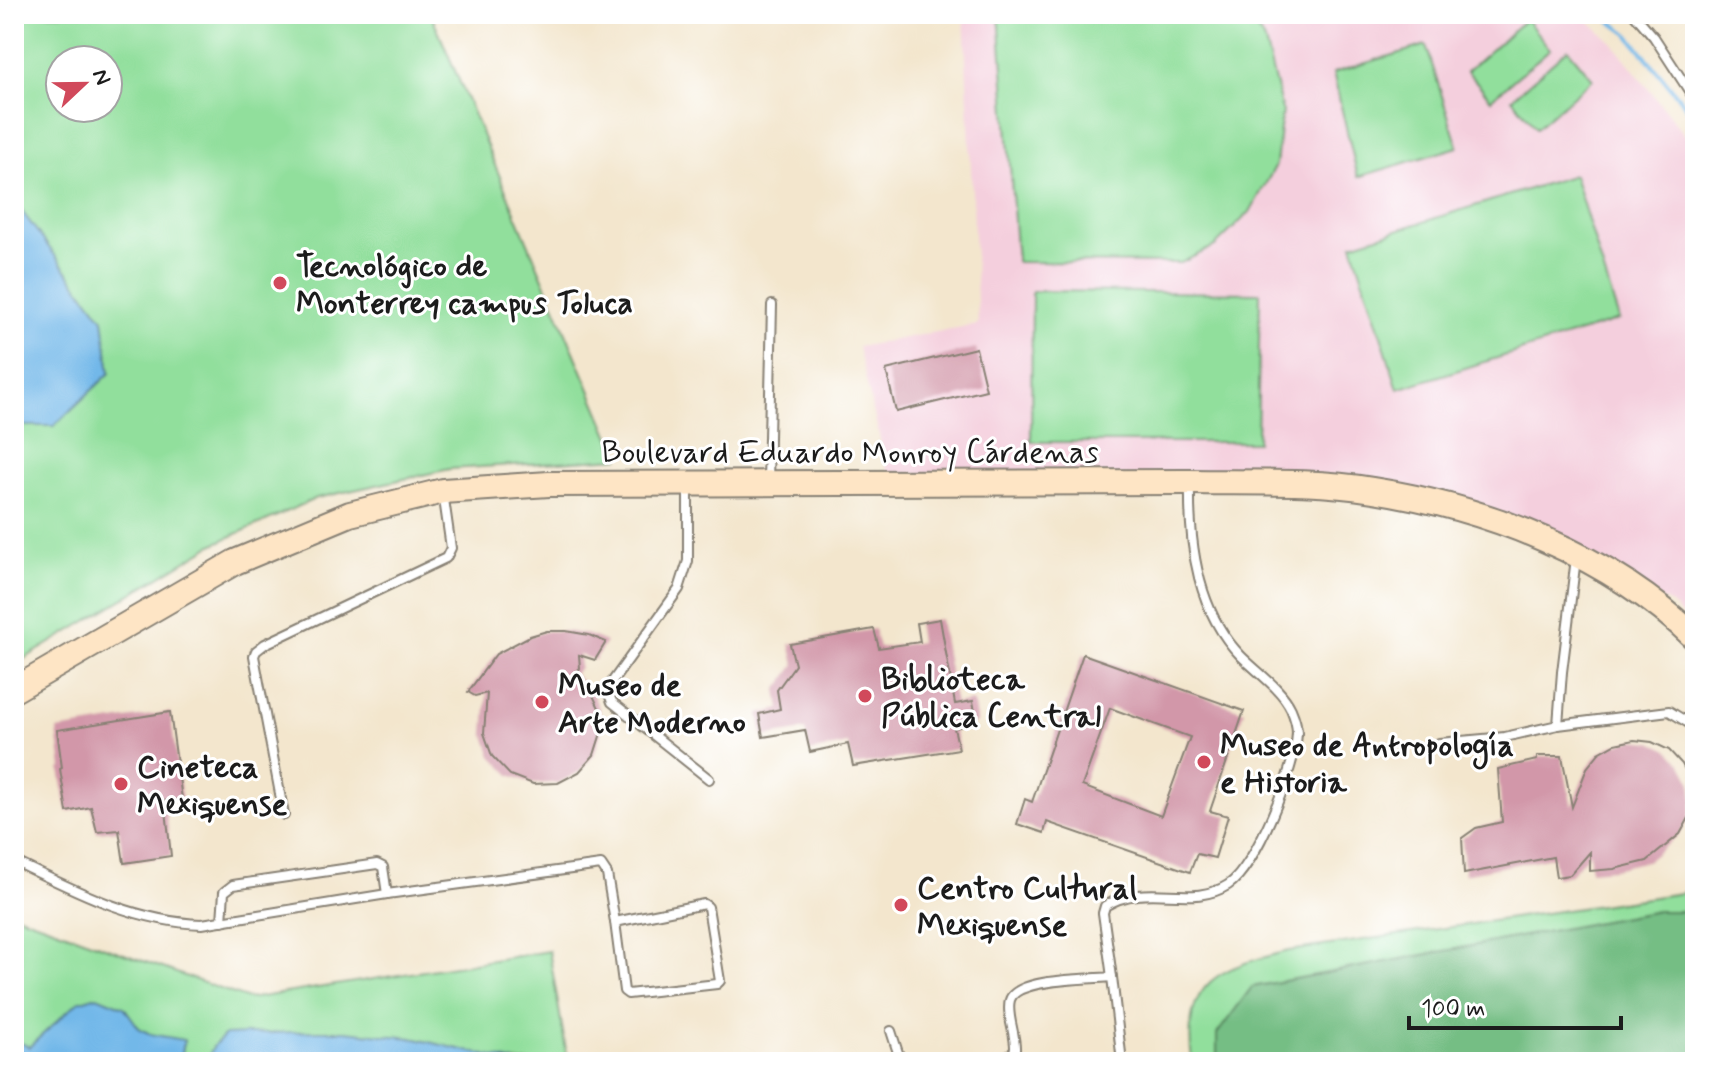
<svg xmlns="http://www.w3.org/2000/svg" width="1709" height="1076" viewBox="0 0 1709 1076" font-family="Mynerve,sans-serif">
<rect width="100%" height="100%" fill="#fff"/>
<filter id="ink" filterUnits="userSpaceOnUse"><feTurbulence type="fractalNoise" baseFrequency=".0125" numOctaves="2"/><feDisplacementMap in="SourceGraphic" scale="16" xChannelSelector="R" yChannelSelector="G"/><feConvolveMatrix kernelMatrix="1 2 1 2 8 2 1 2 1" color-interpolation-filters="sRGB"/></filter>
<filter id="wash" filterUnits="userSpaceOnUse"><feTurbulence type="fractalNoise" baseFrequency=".006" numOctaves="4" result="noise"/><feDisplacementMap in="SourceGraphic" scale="32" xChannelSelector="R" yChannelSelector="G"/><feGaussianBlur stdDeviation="1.8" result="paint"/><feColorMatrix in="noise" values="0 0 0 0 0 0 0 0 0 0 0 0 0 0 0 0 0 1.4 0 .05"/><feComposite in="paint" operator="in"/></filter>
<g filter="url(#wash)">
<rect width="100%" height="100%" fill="#f3e6cd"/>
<path fill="#f4cfdd" d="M964,14h617l31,28 83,106v481l-25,-26 -287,-123 -495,-7 -30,-126 120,-23z"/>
<g fill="#91df9c" stroke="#567e5c" stroke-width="2" fill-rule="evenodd">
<path d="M14,14h417l188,444 -169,11 -133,29 -105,47 -198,120zM60,60h48v48h-48z"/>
<path d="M999,14h242l23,24 18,72 -6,55 -26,47 -35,34 -34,17 -164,-1z"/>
<path d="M1526,19l24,30 -59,50 -24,-28z"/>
<path d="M1426,45l32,102 -100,30 -25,-104z"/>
<path d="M1568,49l25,30 -57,49 -24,-30z"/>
<path d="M1574,175l45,145 -221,69 -46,-145z"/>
<path d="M1032,291l228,2 -3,149h-226z"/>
<path d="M1695,891v171h-503c-10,-83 27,-94 97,-111z"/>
<path d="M14,914l234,85 301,-48 18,105 7,6h-560z"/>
</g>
<path fill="#74be84" stroke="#486d50" stroke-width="2" d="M1657,911h38v151h-478v-28l35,-47z"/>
<g fill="#72b8e9" stroke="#476a82" stroke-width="2">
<path d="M14,201l89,118 7,54 -56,53h-40z"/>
<path d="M97,996l27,11 15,21 11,6 34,6 -3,22h-167v-26l5,6 10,5 49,-45z"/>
<path d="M316,1031h29l67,7 103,24h-309l8,-17 11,-10z"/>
</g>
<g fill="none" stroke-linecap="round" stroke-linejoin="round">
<path stroke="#72b8e9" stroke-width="4" d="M1600,14l27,19 68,85"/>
</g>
<g id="blocks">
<g fill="#d297a9" fill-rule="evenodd">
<path d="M976,348l10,42 -90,22 -10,-42z"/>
<path d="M940,619l15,85 18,-3 4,22 -23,5 5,21 -106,17 -5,-22 -38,8 -5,-22 -42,7 -4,-23 21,-5 -3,-19 18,-25 -5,-21 84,-15 5,19 41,-6 -3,-19z"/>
<path d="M547,631h19l23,4 17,7 -11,18 -16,-5 1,13 -6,6 16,15 10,21 1,23 -7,22 -15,17 -21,11 -25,1 -23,-9 -18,-19 -8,-23 3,-40 -12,3 -7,-4 28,-38 34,-18z"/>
<path d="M1083,654l161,57 -34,100 18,5 -13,42 -18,-4 -7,18 -143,-50 -3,11 -27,-9 8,-25 7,3zM1110,708l80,29 -29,79 -79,-30z"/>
<path d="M170,712l12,87 -17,2 6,55 -47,7 -5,-33 -22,2 -6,-25 -24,5 -7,-43 2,-1 -5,-38z"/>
<path d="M1634,740l18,2 17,8 13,14 9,17 2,18 -4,19 -9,16 -33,27 -33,8 -24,2v-19l-20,23 -14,2 -3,-20 -89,17 -2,-36 14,-10 26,-6 -4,-53 39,-9v-4h25l10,51 15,-39 12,-15 16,-9z"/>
</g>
</g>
</g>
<g filter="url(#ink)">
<use href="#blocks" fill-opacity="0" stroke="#888174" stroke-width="2"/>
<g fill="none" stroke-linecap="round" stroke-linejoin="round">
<g stroke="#888174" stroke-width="12">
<g id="lane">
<path d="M1634,14l20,23 41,63"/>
<path d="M768,482l4,-177"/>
<path d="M688,488v73l-9,28 -72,100 5,13 97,77"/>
<path d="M1576,558l-14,114 -4,53 111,-14 26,16"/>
<path d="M1439,743l66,-6 53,-12"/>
<path d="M284,815l-30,-159 2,-5 9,-7 181,-86 5,-10 -8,-56"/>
<path d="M14,861c60,29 120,61 188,63l185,-30 214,-29 6,9 8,48"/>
<path d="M704,904l4,3 12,74 -3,3 -89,10 -4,-3 -9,-69z"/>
<path d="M222,921l2,-29 9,-7 144,-21 6,3 4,27"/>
<path d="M1112,977l10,85"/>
<path d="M891,1031l10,31"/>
<path d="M991,1062l18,-6 6,-6c1,-16 -9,-35 -5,-50 6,-22 82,-21 102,-23l-9,-64 2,-7c42,-26 85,3 123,-21 28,-18 68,-119 69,-152 0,-8 -3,-17 -6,-24 -10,-21 -33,-36 -50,-53 -43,-44 -52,-109 -51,-169"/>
</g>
</g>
<g stroke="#888174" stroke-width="28">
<path id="secondary" d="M14,690l221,-128 115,-48 93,-23 106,-7 641,-2c60,1 123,-2 183,8 115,18 237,65 322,148"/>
</g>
<use href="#lane" stroke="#fff" stroke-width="8"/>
<use href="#secondary" stroke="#fee5c5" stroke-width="24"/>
</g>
</g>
<g fill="#d1495b" stroke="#fff" stroke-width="3">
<circle cx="280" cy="283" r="8"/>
<circle cx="865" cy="696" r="8"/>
<circle cx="542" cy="702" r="8"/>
<circle cx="1204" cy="762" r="8"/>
<circle cx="121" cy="784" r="8"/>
<circle cx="901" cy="905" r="8"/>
</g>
<g text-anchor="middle" stroke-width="6" stroke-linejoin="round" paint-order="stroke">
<g font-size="32" font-weight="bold" fill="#1c1c1c" stroke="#fff" text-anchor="start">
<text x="296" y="276">Tecnológico de<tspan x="296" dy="37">Monterrey campus Toluca</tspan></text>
<text x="881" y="689">Biblioteca<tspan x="881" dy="37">Pública Central</tspan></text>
<text x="558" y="695">Museo de<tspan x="558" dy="37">Arte Moderno</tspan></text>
<text x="1220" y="755">Museo de Antropología<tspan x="1220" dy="37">e Historia</tspan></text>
<text x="137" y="777">Cineteca<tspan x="137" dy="37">Mexiquense</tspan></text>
<text x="917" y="898">Centro Cultural<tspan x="917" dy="37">Mexiquense</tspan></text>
</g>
<g font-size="32" fill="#1c1c1c" stroke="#fff">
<text x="850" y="462">Boulevard Eduardo Monroy Cárdenas</text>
</g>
</g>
<rect width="1709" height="1076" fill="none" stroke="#fff" stroke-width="48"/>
<g transform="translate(84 84) rotate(68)"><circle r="38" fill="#ffffff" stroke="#a4a4a4" stroke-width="2"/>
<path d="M0-6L14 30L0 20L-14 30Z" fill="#d1495b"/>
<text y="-12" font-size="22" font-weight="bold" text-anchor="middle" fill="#1c1c1c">N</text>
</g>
<path d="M1409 1016v12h212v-12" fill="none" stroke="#1c1c1c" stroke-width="4"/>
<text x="1421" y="1016" font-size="24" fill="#1c1c1c" stroke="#ffffff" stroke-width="6" paint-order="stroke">100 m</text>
</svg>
